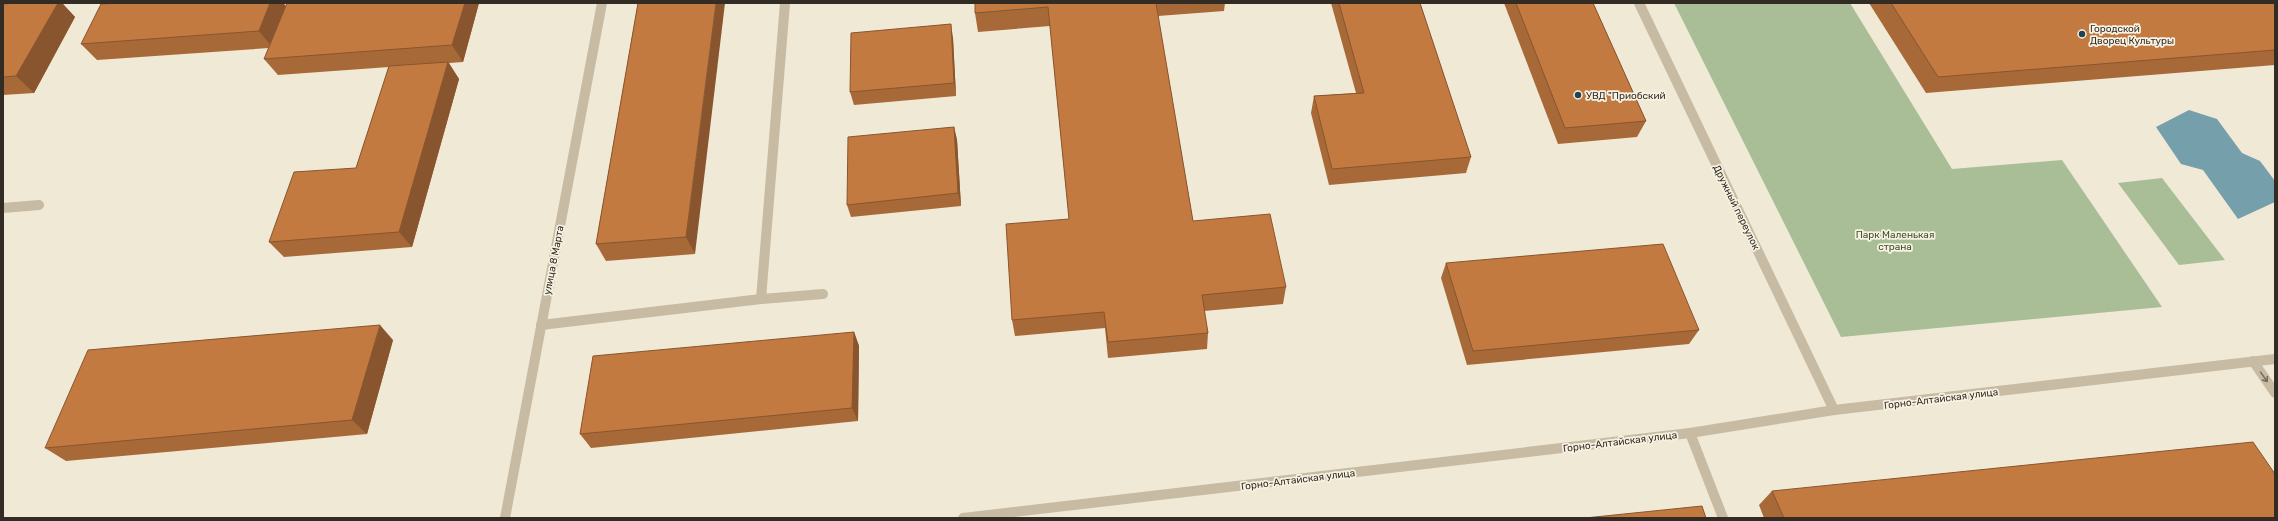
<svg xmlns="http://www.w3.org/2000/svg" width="2278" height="521" viewBox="0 0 2278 521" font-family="Rubik,sans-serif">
<rect width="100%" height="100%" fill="#f0e9d6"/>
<g fill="#a9be97">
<path d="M1674,3h176l102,166 110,-9 100,147 -321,30z"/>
<path d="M2162,178l63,82 -46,5 -61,-82z"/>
</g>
<path fill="#769fac" d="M2189,110l28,9 25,34 18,8 15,20v21l-37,17 -35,-49 -22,-6 -25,-37z"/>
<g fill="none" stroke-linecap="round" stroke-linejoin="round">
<g stroke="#c7bba3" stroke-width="10">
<path d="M3,208l36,-3"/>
<path d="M761,299l62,-5"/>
<path d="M541,325l220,-26 24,-296"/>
<path d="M1690,433l33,85"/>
</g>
<g stroke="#c7bba3" stroke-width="10">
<path d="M1639,3l195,407"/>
<path d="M2253,361l22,32"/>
<path d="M505,518l97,-515"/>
<path d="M963,518l727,-85 144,-23 441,-51"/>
</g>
</g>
<g fill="#a86938">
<path d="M17,3h45l13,14 -41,76 -31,2v-91z"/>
<path d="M119,3h164l3,3 193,-3 -16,59 -14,1 10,16 -47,168 -128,10 -15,-15 87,-74 33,-101 -111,8 -14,-16 5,-11 -172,12 -16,-16z"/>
<path d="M638,3l57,251 -89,7 -10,-17z"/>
<path d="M975,3h250l-1,8 -66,5 35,205 93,66 -3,17 -79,7 4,22 -1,16 -99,9 -3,-30 -90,8 -3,-16 57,-101 -19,-193 -72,6 -3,-19z"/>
<path d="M1331,3h89l51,154 -5,16 -137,12 -18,-72 3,-17 42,-3z"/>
<path d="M1504,3h89l53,118 -9,16 -79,7z"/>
<path d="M1869,3h406v62l-349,28z"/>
<path d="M953,38l3,58 -102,9 -4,-13z"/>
<path d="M954,127l3,13 4,66 -110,11 -4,-12z"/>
<path d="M1446,263l253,67 -10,14 -222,21 -26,-87z"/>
<path d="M854,332l5,14 -1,75 -267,27 -11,-14z"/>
<path d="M393,340l-26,94 -301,27 -21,-13z"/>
<path d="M1772,491l503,27h-511l-5,-13z"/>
</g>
<g fill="#88552e">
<path d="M58,3h4l13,14 -41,76 -18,-17z"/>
<path d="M270,3h13l5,6 -16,38 -13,-16z"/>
<path d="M465,3h14l-16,59 -11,-17z"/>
<path d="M716,3h9l-30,251 -9,-17z"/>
<path d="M951,24l2,14 3,58 -2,-13z"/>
<path d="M448,62l11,17 -47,168 -13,-15z"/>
<path d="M954,127l3,13 4,66 -3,-13z"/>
<path d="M380,325l13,15 -26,94 -15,-14z"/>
<path d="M854,332l5,14 -1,75 -6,-13z"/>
</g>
<g fill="#c37a41" stroke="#88552e">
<path d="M17,3h41l-42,73 -13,1v-73z"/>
<path d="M119,3h151l-11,28 -178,13 20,-40z"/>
<path d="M287,3h178l-13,42 -188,14z"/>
<path d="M638,3h78l-30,234 -90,7z"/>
<path d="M975,3h181l37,218 77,-7 16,73 -84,8 6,38 -100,9 -4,-30 -92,8 -6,-96 63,-5 -21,-212 -73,6z"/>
<path d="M1339,3h81l51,154 -139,12 -18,-73 50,-3z"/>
<path d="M1516,3h77l53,118 -81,7z"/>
<path d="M1891,3h384v47l-337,27z"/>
<path d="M951,24l3,59 -104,9 1,-59z"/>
<path d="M448,62l-49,170 -130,10 25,-70 62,-4 33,-102z"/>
<path d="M954,127l4,66 -111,12 1,-68z"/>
<path d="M1663,244l36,86 -226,21 -27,-88z"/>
<path d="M380,325l-28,95 -307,28 43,-98z"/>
<path d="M854,332l-2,76 -272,26 13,-78z"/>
<path d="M2253,442l22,32v44h-491l-12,-27z"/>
<path d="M1702,506l4,12h-121z"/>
</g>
<defs><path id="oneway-shaft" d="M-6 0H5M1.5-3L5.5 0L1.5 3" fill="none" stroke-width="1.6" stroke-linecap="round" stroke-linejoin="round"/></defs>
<use stroke="#756c5e" href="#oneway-shaft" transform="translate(2264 377) rotate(55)"/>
<g fill="#1c4452" stroke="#f8f2e2" stroke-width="1.5">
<circle cx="2082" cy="34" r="4"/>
<circle cx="1578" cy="95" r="4"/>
</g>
<g text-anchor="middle" stroke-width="3.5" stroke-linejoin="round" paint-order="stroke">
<g font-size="10" fill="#322c25" stroke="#f8f2e2" text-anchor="start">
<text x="2090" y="32">Городской<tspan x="2090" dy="12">Дворец Культуры</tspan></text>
<text x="1586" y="99">УВД "Приобский</text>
</g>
<g font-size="10" fill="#322c25" stroke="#f8f2e2">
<text transform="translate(1737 207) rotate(64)" y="4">Дружный переулок</text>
<text transform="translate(553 260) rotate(-79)" y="4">улица 8 Марта</text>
<text transform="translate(1941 398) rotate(-7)" y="4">Горно-Алтайская улица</text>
<text transform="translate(1620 441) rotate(-7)" y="4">Горно-Алтайская улица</text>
<text transform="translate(1298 479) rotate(-7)" y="4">Горно-Алтайская улица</text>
</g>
<g font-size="10" fill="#3a5029" stroke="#f8f2e2">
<text x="1895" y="238">Парк Маленькая<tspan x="1895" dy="12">страна</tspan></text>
</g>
</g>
<rect width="2278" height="521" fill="none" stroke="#322c25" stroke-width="8"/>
</svg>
